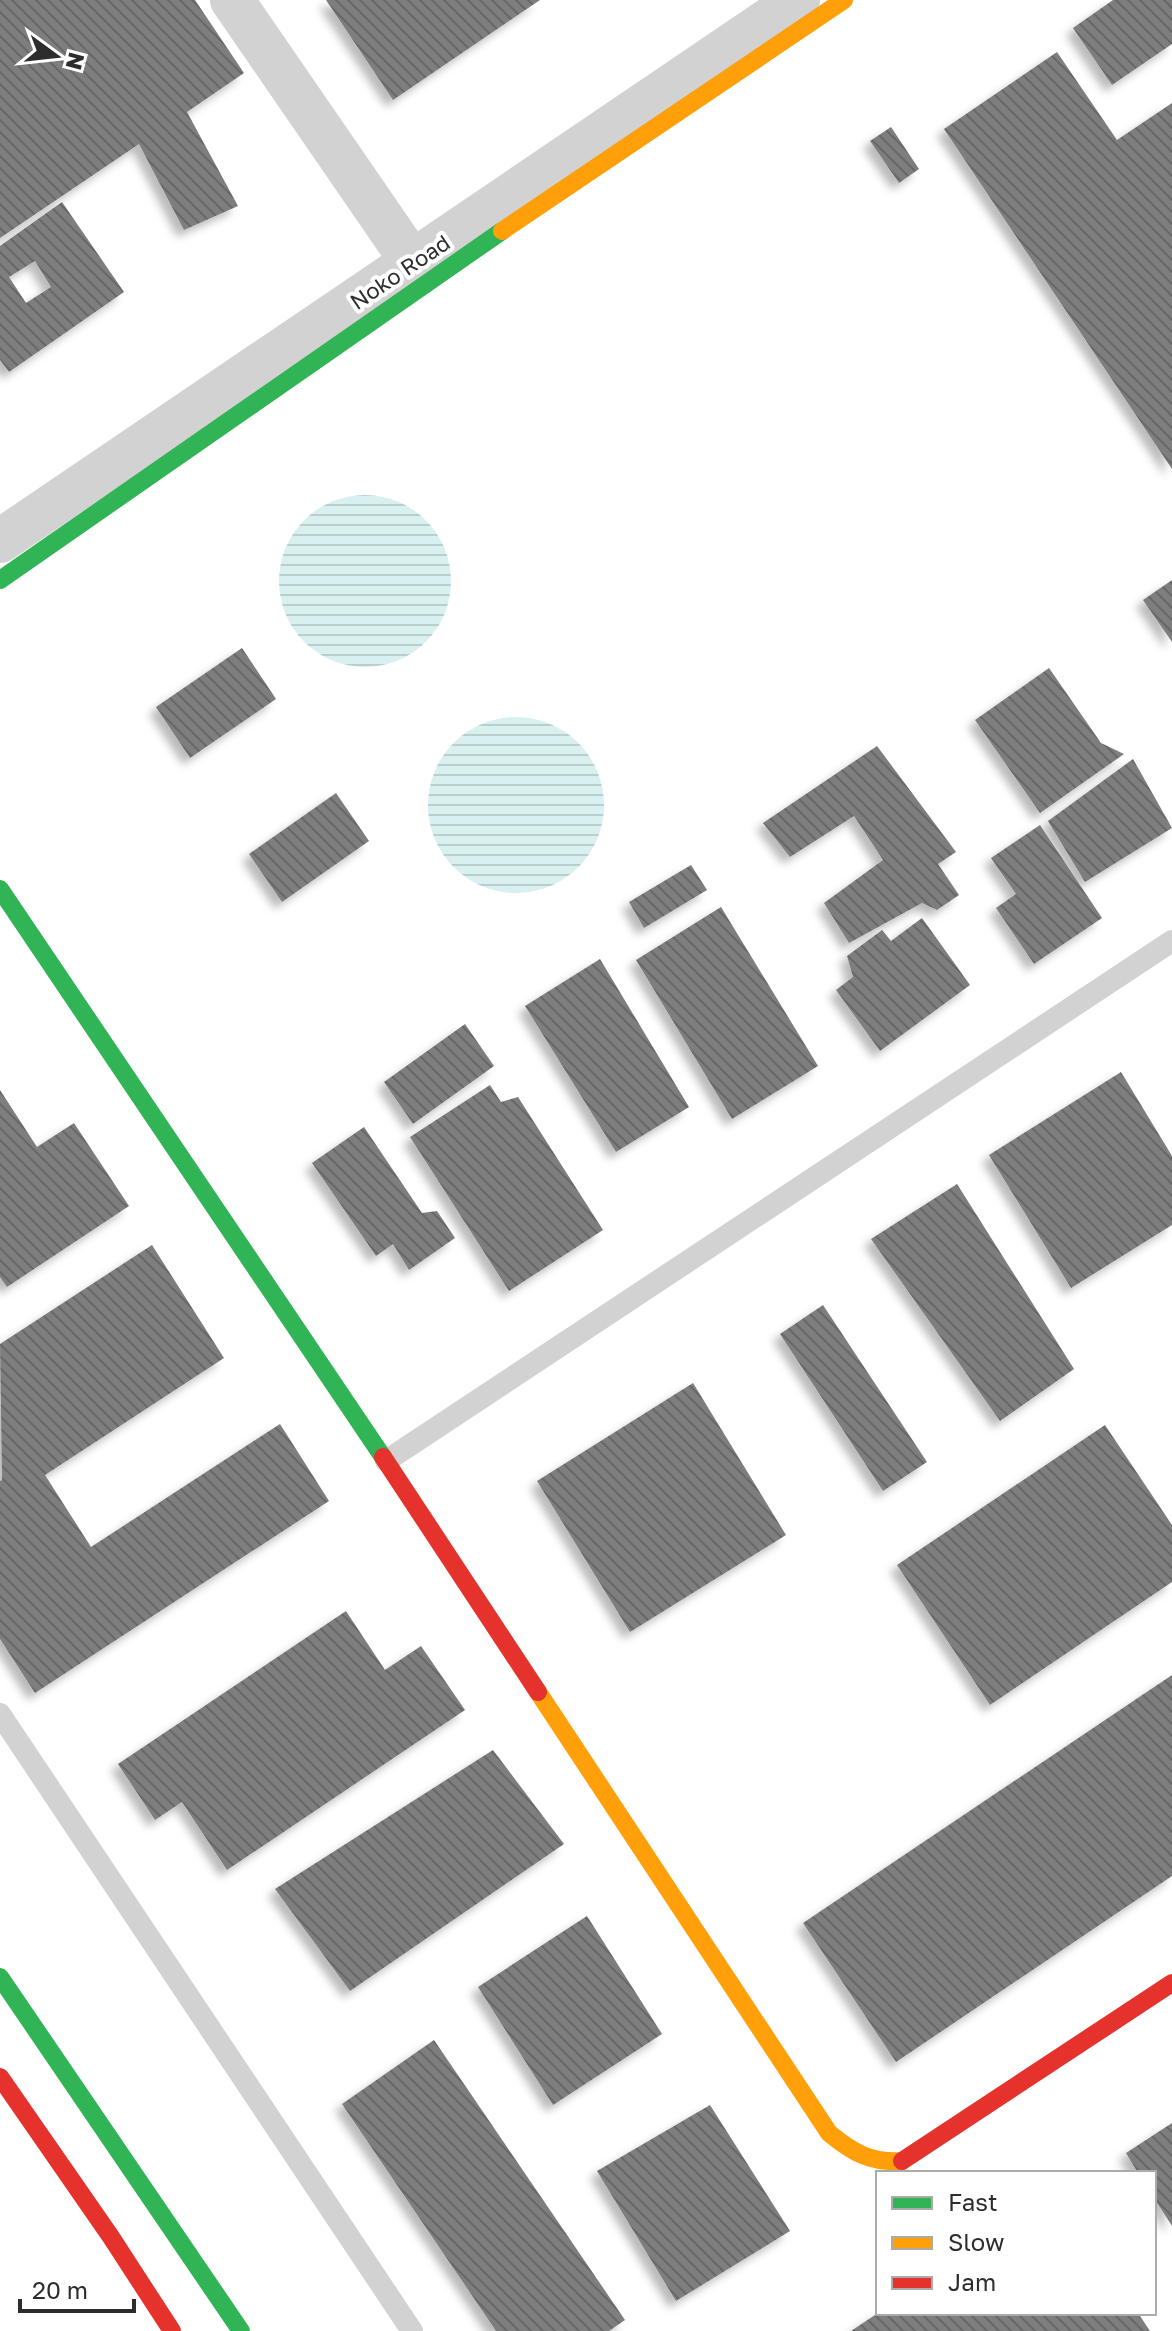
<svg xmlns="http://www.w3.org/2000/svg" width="1172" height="2331" viewBox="0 0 1172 2331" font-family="'Golos Text',sans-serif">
<defs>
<pattern id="water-rules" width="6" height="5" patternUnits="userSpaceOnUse" patternTransform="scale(2)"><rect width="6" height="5" fill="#d8f0ef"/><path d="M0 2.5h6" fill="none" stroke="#bacecd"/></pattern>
<pattern id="building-back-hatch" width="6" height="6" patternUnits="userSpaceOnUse" patternTransform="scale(2)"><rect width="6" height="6" fill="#7e7e7e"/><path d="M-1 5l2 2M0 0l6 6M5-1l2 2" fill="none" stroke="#686868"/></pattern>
<filter id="shadow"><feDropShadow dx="-7" dy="7" stdDeviation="4" flood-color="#0004"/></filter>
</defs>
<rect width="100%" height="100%" fill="#fff"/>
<g fill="url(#water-rules)">
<circle cx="365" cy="581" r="86"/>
<circle cx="516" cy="805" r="88"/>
</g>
<g fill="url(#building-back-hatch)" fill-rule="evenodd" filter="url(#shadow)">
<path d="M0,0h195l49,73 -57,39 51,94 -54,24 -45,-86 -139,94z"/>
<path d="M326,0h214l-147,100z"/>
<path d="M1113,0h59v44l-60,41 -39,-57z"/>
<path d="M1057,52l60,88 55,-37v366l-228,-340z"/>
<path d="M891,127l28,42 -20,14 -29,-42z"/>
<path d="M62,202l62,90 -115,80 -9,-12v-114zM35,261l16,26 -25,16 -17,-26z"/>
<path d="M1172,580v62l-29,-42z"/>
<path d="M242,648l34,51 -86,59 -34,-51z"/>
<path d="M1049,668l52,75 23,11 -84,59 -65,-93z"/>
<path d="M877,746l79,106 -18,12 21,31 -22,15 -15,-7 -73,40 -25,-40 59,-43 -29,-44 -64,41 -27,-34z"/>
<path d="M1133,759l39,69 -87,54 -37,-61z"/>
<path d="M336,793l33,48 -87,61 -33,-48z"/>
<path d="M1040,825l62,93 -68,46 -38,-56 20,-14 -25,-36z"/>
<path d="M691,865l16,25 -63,38 -15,-26z"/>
<path d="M721,907l97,159 -86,53 -96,-159z"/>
<path d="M922,918l48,67 -90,66 -44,-61 17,-13 -6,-21 35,-26 9,11z"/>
<path d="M600,959l89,148 -73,45 -91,-146z"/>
<path d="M465,1024l29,42 -81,58 -29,-42z"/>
<path d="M1121,1072l51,84v69l-101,63 -82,-133z"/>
<path d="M490,1085l11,17 17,-5 85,133 -94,61 -99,-154z"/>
<path d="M0,1090l37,57 37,-24 55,83 -122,81 -7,-10z"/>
<path d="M364,1127l58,86 15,-2 18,27 -46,32 -16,-26 -17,12 -64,-93z"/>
<path d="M957,1184l117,185 -74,52 -129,-182z"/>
<path d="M152,1245l72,113 -179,117 46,72 189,-123 49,77 -294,192 -35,-54v-158l2,-1 -2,-136z"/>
<path d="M823,1305l104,157 -44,29 -103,-157z"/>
<path d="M693,1383l93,152 -156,97 -93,-151z"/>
<path d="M1105,1425l67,100v57l-182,123 -93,-140z"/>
<path d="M346,1611l39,59 36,-24 44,64 -238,160 -45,-68 -27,18 -37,-56z"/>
<path d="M1172,1675v201l-276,186 -93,-139z"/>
<path d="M493,1750l71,94 -214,147 -75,-102z"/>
<path d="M587,1916l75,118 -109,71 -75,-118z"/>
<path d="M434,2040l191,280 -16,11h-113l-154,-227z"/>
<path d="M710,2105l80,126 -114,70 -79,-130z"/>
<path d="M1172,2123v103l-18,-28v-25h-16l-12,-20z"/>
<path d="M878,2313h260l12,18h-299z"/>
</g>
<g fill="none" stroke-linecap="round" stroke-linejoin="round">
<g stroke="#d2d2d2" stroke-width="22">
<path d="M386,1461l786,-520"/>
<path d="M0,1714l412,617"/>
</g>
<g stroke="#d2d2d2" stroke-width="44">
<path d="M232,0l181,263"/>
<path d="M0,541l798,-541"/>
</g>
<g stroke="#30b455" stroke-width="18">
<path d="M0,580l502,-349"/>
<path d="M0,889l383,568"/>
<path d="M0,1977l241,354"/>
</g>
<g stroke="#ff9f0a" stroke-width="18">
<path d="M502,231l342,-231"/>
<path d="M538,1692l291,441c24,20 42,30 73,28"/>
</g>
<g stroke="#e5322d" stroke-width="18">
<path d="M383,1457l155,235"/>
<path d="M0,2077l111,160 61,94"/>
<path d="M902,2161l270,-178"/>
</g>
</g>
<g text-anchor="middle" stroke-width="8" stroke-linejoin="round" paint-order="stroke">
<g font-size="22" fill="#2d2d2d" stroke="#fff">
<text transform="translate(400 272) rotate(-34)" y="8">Noko Road</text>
</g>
</g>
<rect x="876" y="2171" width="280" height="144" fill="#ffffff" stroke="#ababab" stroke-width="2"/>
<rect x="892" y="2197" width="40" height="12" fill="#30b455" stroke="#ababab" stroke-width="2"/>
<text x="948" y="2211" font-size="24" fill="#2d2d2d">Fast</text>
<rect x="892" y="2237" width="40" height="12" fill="#ff9f0a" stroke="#ababab" stroke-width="2"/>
<text x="948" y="2251" font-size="24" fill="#2d2d2d">Slow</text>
<rect x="892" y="2277" width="40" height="12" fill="#e5322d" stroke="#ababab" stroke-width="2"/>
<text x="948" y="2291" font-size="24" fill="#2d2d2d">Jam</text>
<g transform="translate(56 56) rotate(105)" stroke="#ffffff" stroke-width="6" paint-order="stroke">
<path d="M0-6L14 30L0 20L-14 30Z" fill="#2d2d2d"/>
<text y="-12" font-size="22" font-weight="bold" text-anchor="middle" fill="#2d2d2d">N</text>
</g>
<path d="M20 2299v12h114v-12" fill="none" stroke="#2d2d2d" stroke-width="4"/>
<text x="32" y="2299" font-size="24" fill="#2d2d2d" stroke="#ffffff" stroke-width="6" paint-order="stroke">20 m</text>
</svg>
